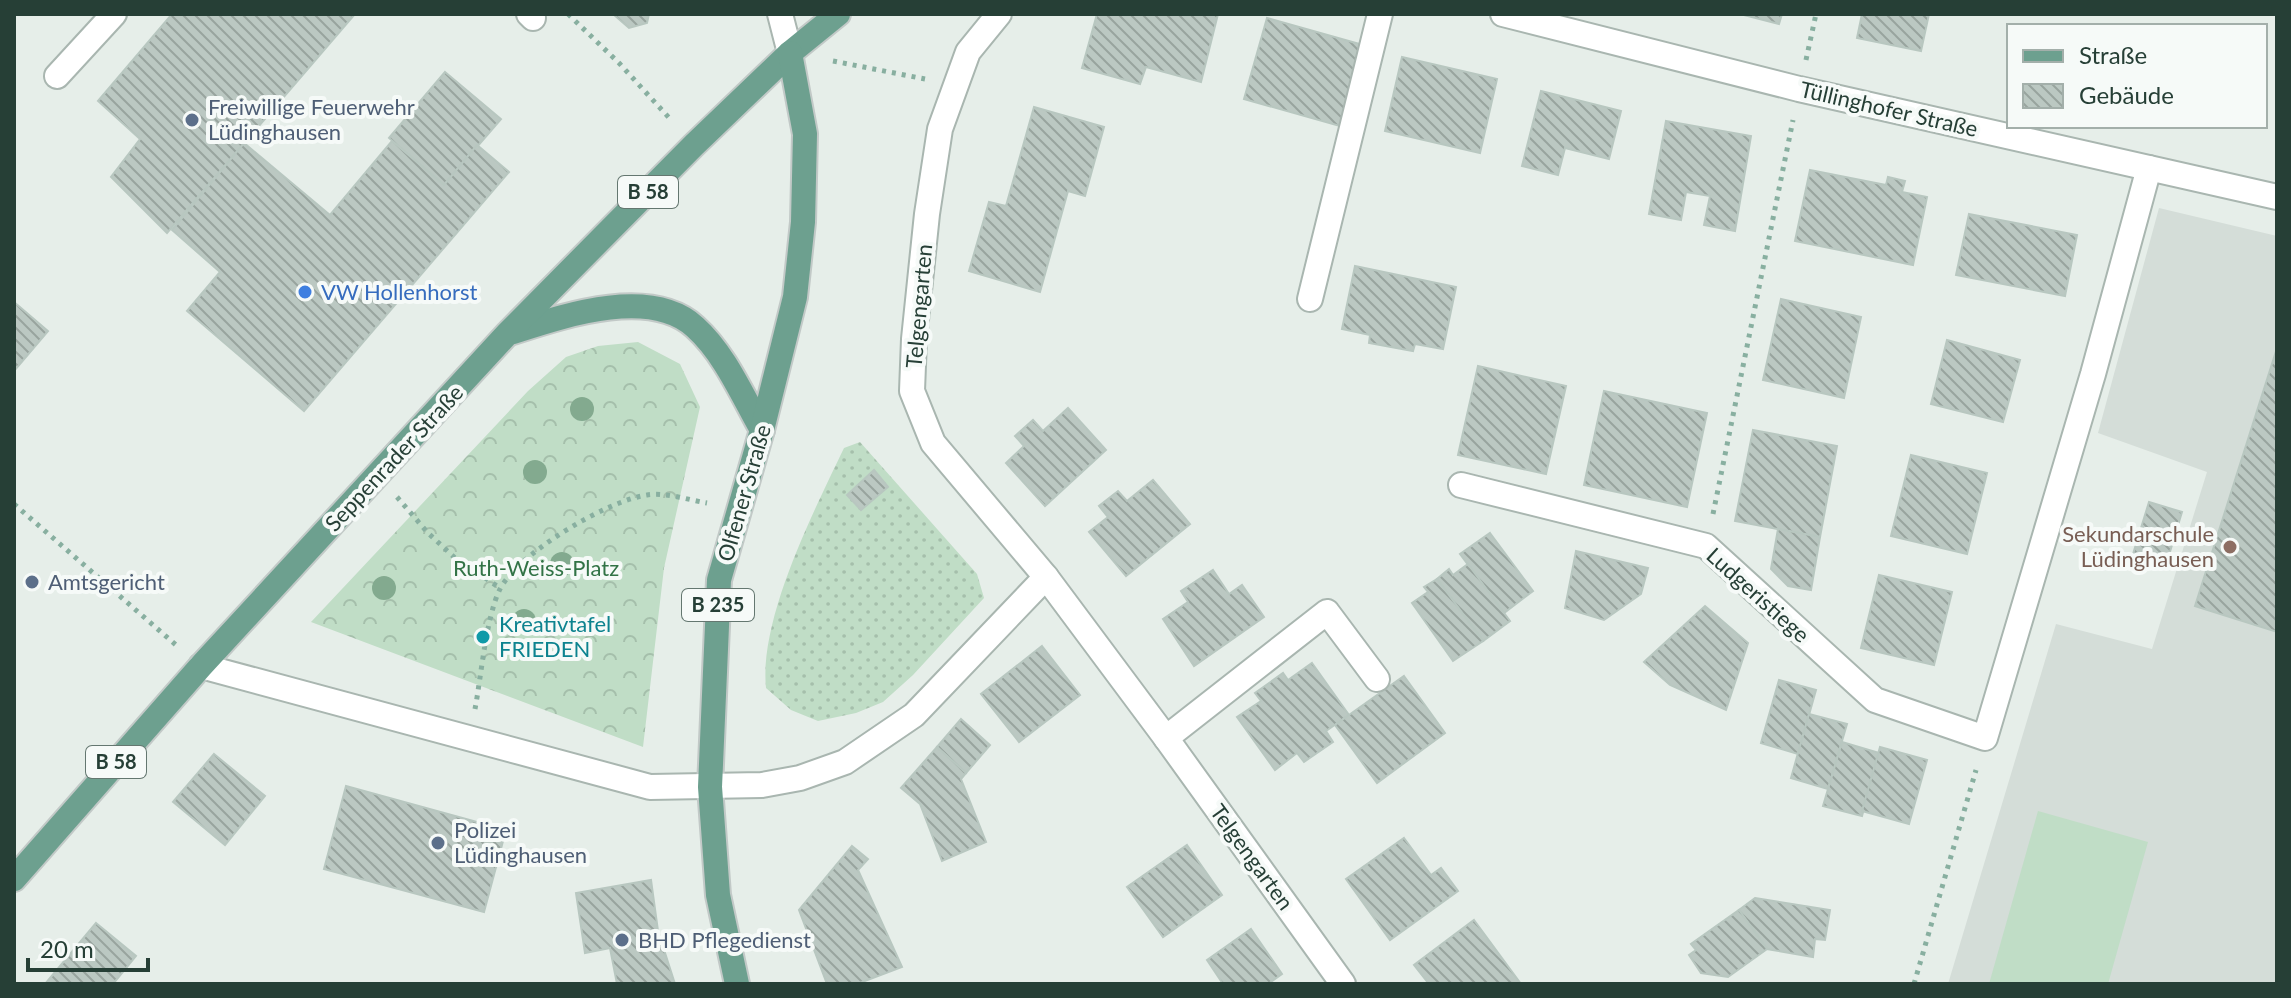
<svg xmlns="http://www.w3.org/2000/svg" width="2291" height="998" viewBox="0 0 2291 998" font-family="Lato,sans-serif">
<defs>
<pattern id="grass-dots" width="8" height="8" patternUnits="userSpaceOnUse" patternTransform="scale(2)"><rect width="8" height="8" fill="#c0ddc6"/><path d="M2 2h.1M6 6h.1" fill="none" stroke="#a5bfab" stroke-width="1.8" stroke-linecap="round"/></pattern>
<pattern id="forest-crowns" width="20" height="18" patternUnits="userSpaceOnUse" patternTransform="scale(2)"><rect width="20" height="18" fill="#c0ddc6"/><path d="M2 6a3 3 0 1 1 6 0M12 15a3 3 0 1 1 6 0" fill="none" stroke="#a5bfab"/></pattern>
<pattern id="building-back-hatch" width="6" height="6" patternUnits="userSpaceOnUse" patternTransform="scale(2)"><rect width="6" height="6" fill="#bbc8c2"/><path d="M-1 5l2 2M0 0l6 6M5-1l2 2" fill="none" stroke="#98a49e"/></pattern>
</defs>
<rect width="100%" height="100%" fill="#e6eee9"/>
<path fill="#d4ddd8" d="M2159,208l118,28v748h-329l108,-360 96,25 55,-177 -109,-39z"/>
<path fill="url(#grass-dots)" d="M860,442l117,132 7,24 -71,77 -30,27 -27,11 -38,8 -27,-11 -25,-22c-7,-70 48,-177 78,-240z"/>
<path fill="url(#forest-crowns)" d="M638,342l42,22 20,43 -36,161 -21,179 -332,-125 217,-231 38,-34 32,-11z"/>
<path fill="#c0ddc6" d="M2038,811l110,31 -40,142h-119z"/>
<g fill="url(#building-back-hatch)" stroke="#b8c7c0" stroke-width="2">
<path d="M172,14h183l-188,219 -56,-56 29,-38 -42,-38z"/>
<path d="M613,14h36l-2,9 -18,5z"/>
<path d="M1097,14h121l-17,68 -55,-15 -6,17 -58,-16z"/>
<path d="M1740,14h42l-3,10z"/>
<path d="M1862,14h67l-8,37 -64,-13z"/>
<path d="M1267,18l96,27 -23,81 -96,-27z"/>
<path d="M1402,57l95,22 -17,74 -95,-22z"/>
<path d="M445,72l56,47 -57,66 -55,-47z"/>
<path d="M1541,91l80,20 -12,48 -44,-11 -7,27 -36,-9z"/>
<path d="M1034,107l70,20 -19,69 -17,-5 -28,101 -71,-21 20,-69 17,4z"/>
<path d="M1666,121l85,15 -16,95 -31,-6 6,-29 -24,-4 -5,28 -32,-6z"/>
<path d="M392,141l52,44 33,-40 32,27 -205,239 -117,-100 33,-39 -48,-42 72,-87 86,72z"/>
<path d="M1810,170l76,15 2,-8 17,4 -3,11 25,5 -14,68 -118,-24z"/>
<path d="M1969,214l108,21 -12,61 -109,-21z"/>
<path d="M1355,266l101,21 -13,62 -28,-5 -2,7 -44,-8 1,-8 -28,-6z"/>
<path d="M1781,299l80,18 -17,81 -81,-18z"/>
<path d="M14,302l34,29 -34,40z"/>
<path d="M1947,340l73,20 -17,62 -72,-18z"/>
<path d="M2277,348v284l-82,-26z"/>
<path d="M1478,366l88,20 -20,88 -88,-19z"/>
<path d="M1604,391l103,22 -20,94 -103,-22z"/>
<path d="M1068,408l38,42 -61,56 -39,-43 18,-17 -9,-10 18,-16 10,11z"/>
<path d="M1753,430l84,16 -17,91 -85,-16z"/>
<path d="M1911,455l76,18 -20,81 -76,-18z"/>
<path d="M874,470l14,17 -27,23 -14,-15z"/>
<path d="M1153,480l37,44 -64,52 -37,-44 19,-15 -9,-11 19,-15 9,10z"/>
<path d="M2149,502l33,10 -16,53 -33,-11z"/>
<path d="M1778,529l42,8 -9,53 -23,-4 -17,-17z"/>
<path d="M1490,533l43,58 -29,22 -44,-59z"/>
<path d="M1576,551l72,17 -7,26 -37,26 -39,-12z"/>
<path d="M1468,564l42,57 -27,20 -46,-62 12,-10 4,6z"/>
<path d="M1213,570l16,24 13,-9 22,32 -70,49 -31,-47 25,-17 -7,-11z"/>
<path d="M1879,575l73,17 -18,73 -73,-17z"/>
<path d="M1437,579l46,62 -30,20 -41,-58 16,-11 -4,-5z"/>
<path d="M1705,606l43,37 -22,67 -56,-25 -26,-23z"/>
<path d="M1042,646l38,49 -61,47 -38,-48z"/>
<path d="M1312,663l37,52 -23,16 7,11 -29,20 -7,-9 -22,17 -38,-53 24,-16 -6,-8 28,-20 5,7z"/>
<path d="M1404,676l41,57 -68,50 -42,-58z"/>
<path d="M1779,680l37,10 -18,64 -37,-11z"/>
<path d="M1809,714l38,10 -19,65 -37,-11z"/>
<path d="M961,719l29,26 -24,28 -29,-26z"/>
<path d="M1842,742l37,11 -17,63 -39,-10z"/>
<path d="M937,747l29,26 -5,6 25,63 -44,19 -22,-57 -19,-16z"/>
<path d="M1880,747l47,13 -18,64 -47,-13z"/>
<path d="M214,754l51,42 -40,49 -52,-43z"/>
<path d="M346,786l160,44 -22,82 -160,-43z"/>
<path d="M1404,838l27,37 10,-7 17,23 -68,49 -44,-61z"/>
<path d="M1187,845l35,50 -59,42 -36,-50z"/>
<path d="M852,846l16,13 -10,11 44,97 -45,17h-30l-28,-74z"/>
<path d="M651,880l7,51 17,53h-58l-7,-36 -25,5 -9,-60z"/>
<path d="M1755,898l75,12 -5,30 -10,-1 -2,18 -46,-8 -28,-39z"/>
<path d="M1739,910l28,39 -39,28 -27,-4 -12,-18 7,-5 -5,-6z"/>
<path d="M1474,920l47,64h-92l-15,-19z"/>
<path d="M96,923l40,33 -23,28h-68z"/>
<path d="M1251,929l31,45 -14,10h-45l-16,-24z"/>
</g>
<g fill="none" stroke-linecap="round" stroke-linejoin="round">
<g stroke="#a9b6b0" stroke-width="28">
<g id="minor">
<path d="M529,14l4,4"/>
<path d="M780,14l10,39"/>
<path d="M999,14l-31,38 -28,77 -13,85 -13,125 -2,52 21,52 113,134 120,161 177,246"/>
<path d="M1503,14l296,75 478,108"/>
<path d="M57,76l57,-62"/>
<path d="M1310,299l70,-285"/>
<path d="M1461,485l245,61 169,154 110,38 108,-364 56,-206"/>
<path d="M201,666l449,121 112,-2 38,-7 45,-16 69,-47 132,-138"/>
<path d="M1166,738l161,-126 50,67"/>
</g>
</g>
<g stroke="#c2c9c7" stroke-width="28">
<g id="major">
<path d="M513,332c50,-16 137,-46 182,-5 30,27 47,68 67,103"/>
<path d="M14,879l187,-213 307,-333 186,-188 96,-92 48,-39"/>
<path d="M737,984l-19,-89 -8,-108 9,-207 43,-150 33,-133 8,-75 2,-88 -15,-81"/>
</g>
</g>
<g stroke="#88afa0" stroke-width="5" stroke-dasharray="4 6" stroke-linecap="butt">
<path d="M568,14l51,49 53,58"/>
<path d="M1806,60l10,-46"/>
<path d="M833,61l92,18"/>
<path d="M397,497l31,36 26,24 46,31"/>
<path d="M14,504l162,141"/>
<path d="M1713,514l80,-394"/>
<path d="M475,709c6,-31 11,-92 25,-120 19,-36 106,-88 147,-94 18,-3 42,5 60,8"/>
<path d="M1914,984l62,-214"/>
</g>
<use href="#minor" stroke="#fff" stroke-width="24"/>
<use href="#major" stroke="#6da08f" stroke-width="24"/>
</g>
<g fill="#83aa8f">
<circle cx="582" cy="409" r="12"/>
<circle cx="535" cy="472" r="12"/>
<circle cx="562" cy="564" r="12"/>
<circle cx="384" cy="588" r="12"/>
<circle cx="524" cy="621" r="12"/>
</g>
<g fill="#5c6f8a" stroke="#f6faf8" stroke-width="3">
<circle cx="192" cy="120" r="8"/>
<circle cx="32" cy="582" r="8"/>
<circle cx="438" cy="843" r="8"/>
<circle cx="622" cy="940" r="8"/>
</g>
<circle fill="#3f7fe0" stroke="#f6faf8" stroke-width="3" cx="305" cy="292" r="8"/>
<circle fill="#8d6e63" stroke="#f6faf8" stroke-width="3" cx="2230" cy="547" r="8"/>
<circle fill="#0f9aa8" stroke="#f6faf8" stroke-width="3" cx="483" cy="637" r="8"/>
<g text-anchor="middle" stroke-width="8" stroke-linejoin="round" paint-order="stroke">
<g fill="#f6faf8" stroke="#647770" stroke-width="2">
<rect x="618" y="176" width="60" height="32" rx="6"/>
<rect x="682" y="589" width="72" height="32" rx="6"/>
<rect x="86" y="746" width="60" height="32" rx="6"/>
</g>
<g font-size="20" font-weight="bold" fill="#263f36">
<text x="648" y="199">B 58</text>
<text x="718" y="612">B 235</text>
<text x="116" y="769">B 58</text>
</g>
<g font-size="22" fill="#4e5e75" stroke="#f6faf8" text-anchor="start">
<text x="208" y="115">Freiwillige Feuerwehr<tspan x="208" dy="25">Lüdinghausen</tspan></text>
<text x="48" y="590">Amtsgericht</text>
<text x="454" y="838">Polizei<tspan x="454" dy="25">Lüdinghausen</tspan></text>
<text x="638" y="948">BHD Pflegedienst</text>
</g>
<g font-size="22" fill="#263f36" stroke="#f6faf8">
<text transform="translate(1889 109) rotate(13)" y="8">Tüllinghofer Straße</text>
<text transform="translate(919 306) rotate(-85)" y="8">Telgengarten</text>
<text transform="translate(394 458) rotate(-47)" y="8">Seppenrader Straße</text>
<text transform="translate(744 493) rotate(-74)" y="8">Olfener Straße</text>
<text transform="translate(1758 595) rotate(42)" y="8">Ludgeristiege</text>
<text transform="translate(1252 857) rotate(54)" y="8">Telgengarten</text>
</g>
<g font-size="22" fill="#366cbe" stroke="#f6faf8" text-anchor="start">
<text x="321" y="300">VW Hollenhorst</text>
</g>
<g font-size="22" fill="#785e54" stroke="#f6faf8" text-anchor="end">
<text x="2214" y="542">Sekundarschule<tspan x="2214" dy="25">Lüdinghausen</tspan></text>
</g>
<g font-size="22" fill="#327346" stroke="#f6faf8">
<text x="536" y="576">Ruth-Weiss-Platz</text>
</g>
<g font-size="22" fill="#0d838f" stroke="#f6faf8" text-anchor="start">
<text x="499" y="632">Kreativtafel<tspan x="499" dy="25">FRIEDEN</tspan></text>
</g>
</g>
<rect width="2291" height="998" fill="none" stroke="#263f36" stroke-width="32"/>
<rect x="2007" y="24" width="260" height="104" fill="#f6faf8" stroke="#a3afaa" stroke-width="2"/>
<rect x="2023" y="50" width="40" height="12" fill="#6da08f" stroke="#a3afaa" stroke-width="2"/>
<text x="2079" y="64" font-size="24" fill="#263f36">Straße</text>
<rect x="2023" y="84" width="40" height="24" fill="url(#building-back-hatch)" stroke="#a3afaa" stroke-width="2"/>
<text x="2079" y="104" font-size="24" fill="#263f36">Gebäude</text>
<path d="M28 958v12h120v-12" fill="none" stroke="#263f36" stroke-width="4"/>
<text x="40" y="958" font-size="24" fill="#263f36" stroke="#f6faf8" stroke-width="6" paint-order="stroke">20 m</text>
</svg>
